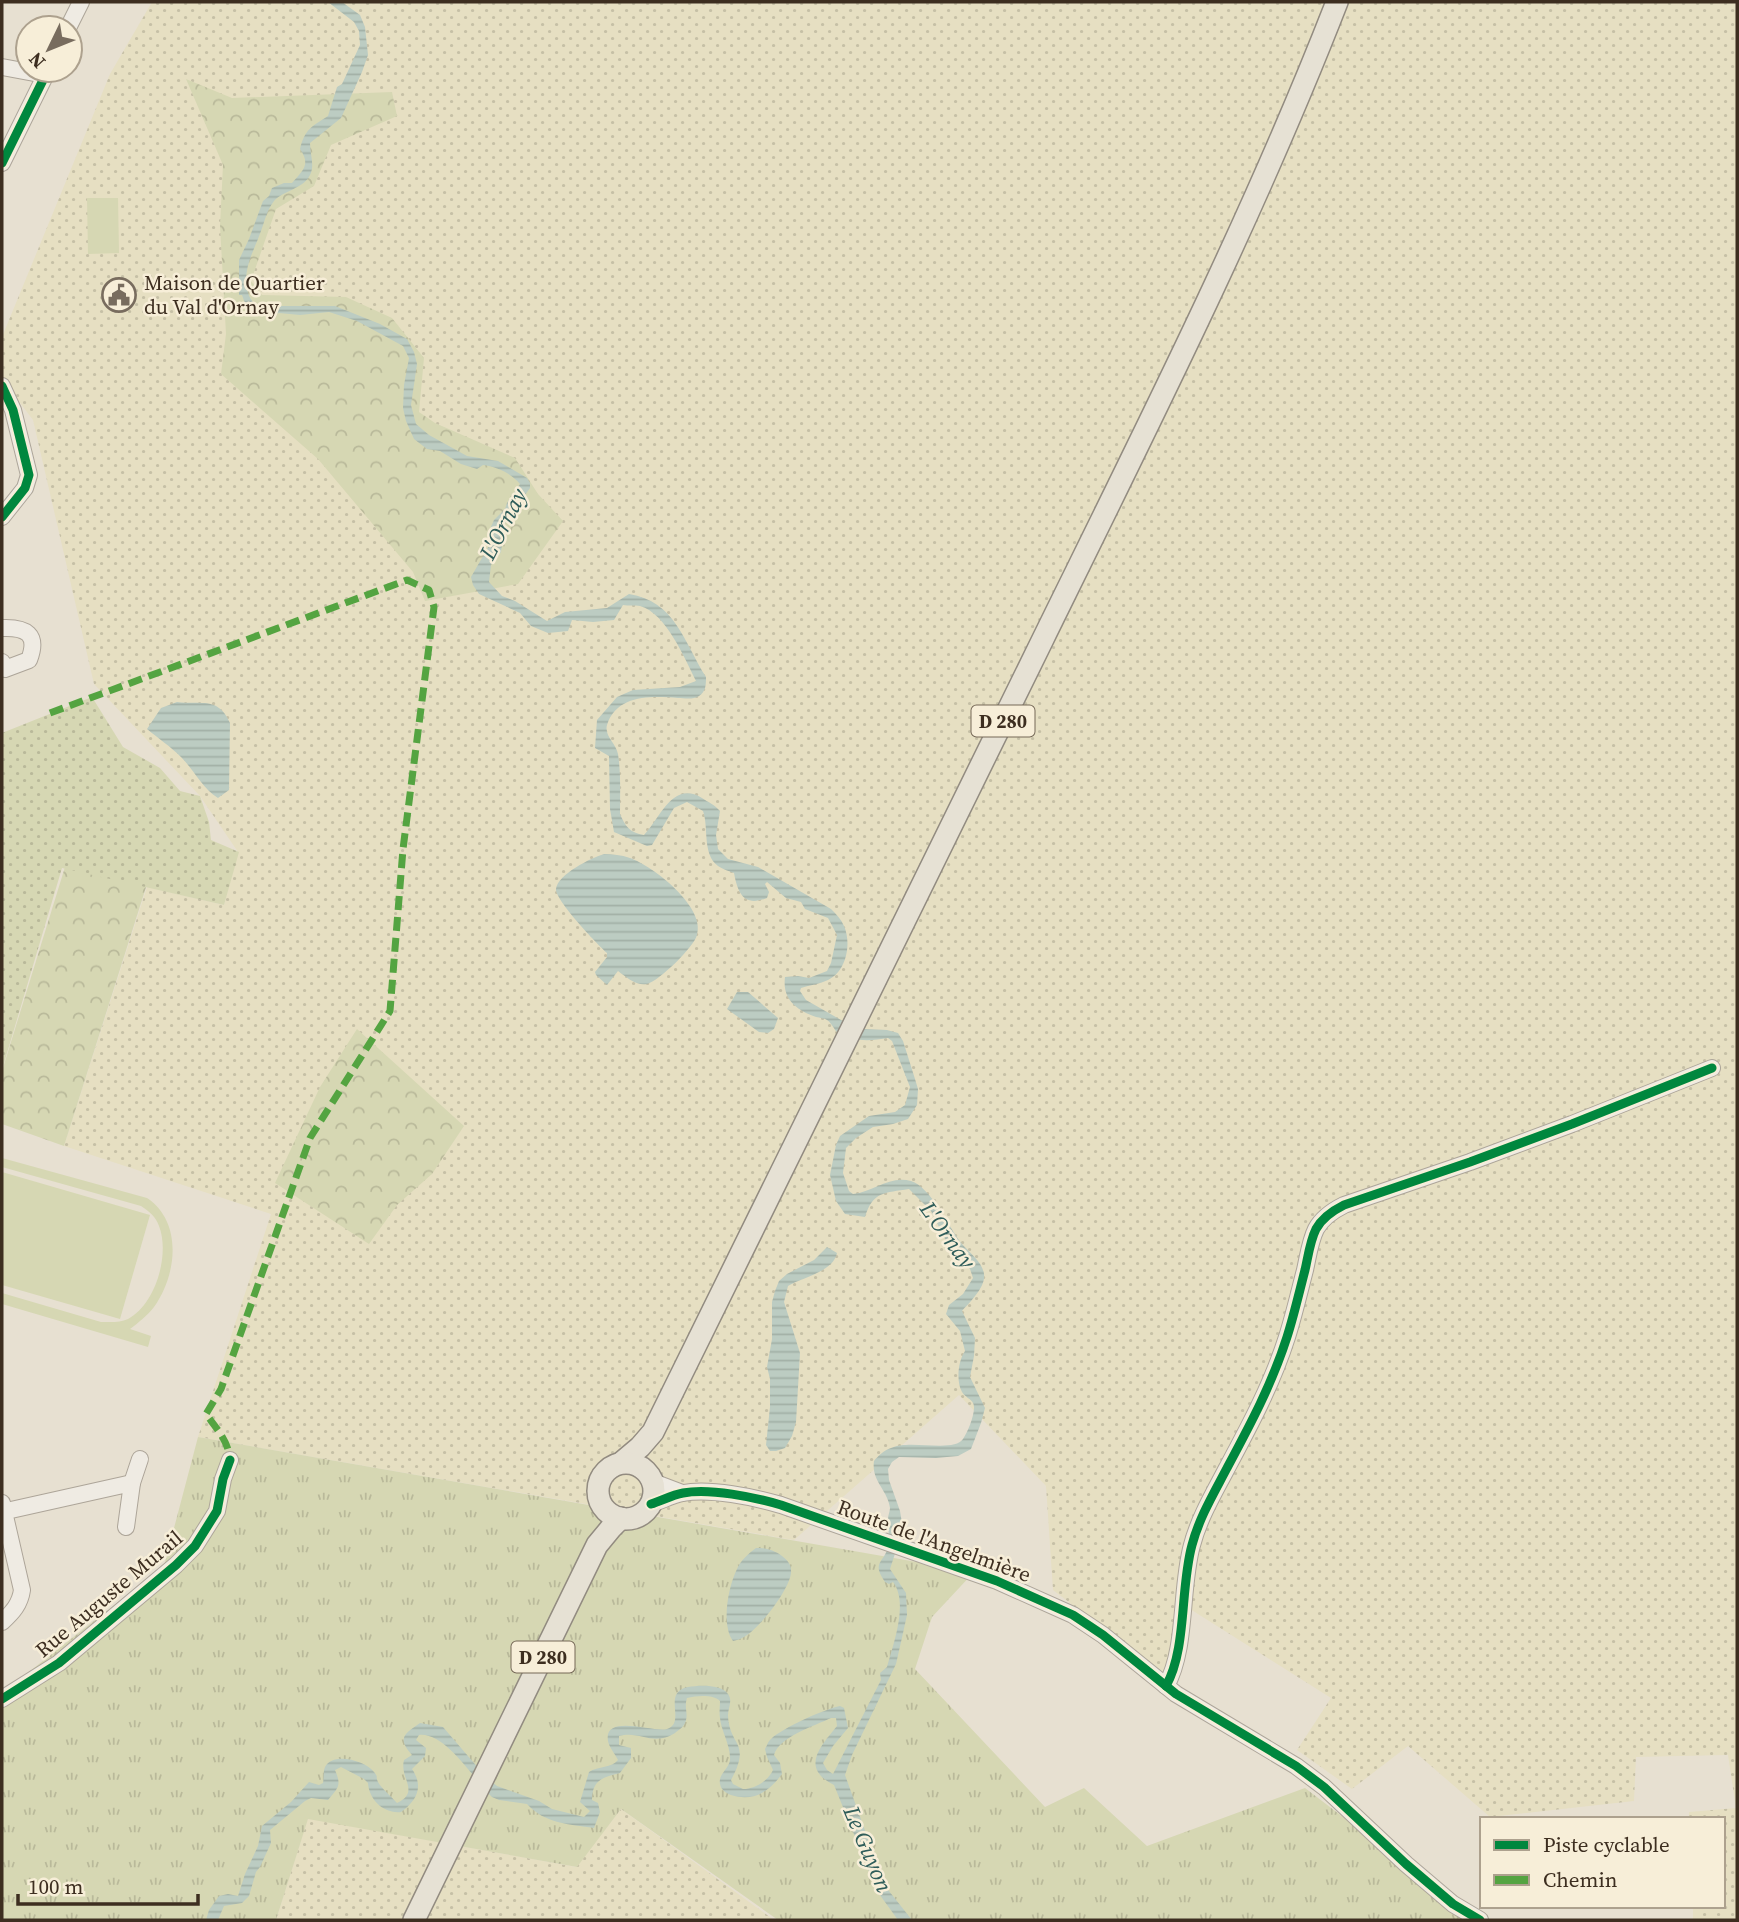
<svg xmlns="http://www.w3.org/2000/svg" width="1739" height="1922" viewBox="0 0 1739 1922" font-family="'Source Serif 4',serif">
<defs>
<pattern id="farmland-dots" width="8" height="8" patternUnits="userSpaceOnUse" patternTransform="scale(1.75)"><rect width="8" height="8" fill="#e6dfc2"/><path d="M2 2h.1M6 6h.1" fill="none" stroke="#c6c0a6" stroke-width="1.8" stroke-linecap="round"/></pattern>
<pattern id="grass-tufts" width="24" height="20" patternUnits="userSpaceOnUse" patternTransform="scale(1.75)"><rect width="24" height="20" fill="#d6d7b3"/><path d="M3 7l-1-3M5 7V3M7 7l1-3M15 17l-1-3M17 17v-4M19 17l1-3" fill="none" stroke="#b9b99a"/></pattern>
<pattern id="forest-crowns" width="20" height="18" patternUnits="userSpaceOnUse" patternTransform="scale(1.75)"><rect width="20" height="18" fill="#d6d7b3"/><path d="M2 6a3 3 0 1 1 6 0M12 15a3 3 0 1 1 6 0" fill="none" stroke="#b9b99a"/></pattern>
<pattern id="garden-dots" width="8" height="8" patternUnits="userSpaceOnUse" patternTransform="scale(1.75)"><rect width="8" height="8" fill="#d6d7b3"/><path d="M2 2h.1M6 6h.1" fill="none" stroke="#b9b99a" stroke-width="1.8" stroke-linecap="round"/></pattern>
<pattern id="water-rules" width="6" height="5" patternUnits="userSpaceOnUse" patternTransform="scale(1.75)"><rect width="6" height="5" fill="#bcccc2"/><path d="M0 2.5h6" fill="none" stroke="#a2b0a6"/></pattern>
</defs>
<rect width="100%" height="100%" fill="#e7e0d1"/>
<g fill="url(#farmland-dots)">
<path d="M152,2h1585v1918h-44v-14h30v-87h-34v-7l47,-4 -8,-53 -92,2 -2,44 -144,16 -82,-71 -56,43 -55,-39 34,-52 -141,-89 -16,74 -121,-93 -7,-104 -87,-91 -165,145 -596,-103 73,-223 -207,-68 83,-259 77,18 14,-53 -38,-56 -106,-112 -61,-264 -31,-41v-42l108,-263z"/>
<path d="M621,1809l153,111h-498l32,-102 268,49z"/>
</g>
<path fill="url(#grass-tufts)" d="M198,1437l776,135 -42,45 -17,52 130,138 39,-19 63,58 158,-58 173,132h-700l-157,-111 -44,58 -269,-48 -32,101h-274v-227l162,-127z"/>
<g fill="url(#forest-crowns)">
<path d="M186,79l46,19 160,-6 5,24 -66,29 -17,41 -38,23 -25,72 11,14 84,2 46,21 32,40 -5,54 16,11 80,35 23,36 25,27 -45,63 -93,17 -12,-29 -95,-113 -97,-85 5,-40 -6,-108 3,-61z"/>
<path d="M65,867l83,14 -84,265 -62,-22v-53z"/>
<path d="M357,1029l107,97 -32,48 -35,31 -28,39 -94,-61 45,-96z"/>
</g>
<path fill="url(#garden-dots)" d="M92,697l31,50 37,21 20,23 20,5 9,26 2,18 28,12 -15,53 -162,-37 -60,202v-337z"/>
<g fill="#d6d7b3">
<path d="M87,198h31l1,55 -31,1z"/>
<path d="M2,1158l145,40c36,24 30,77 7,109 -7,9 -15,15 -24,22l21,7 -3,11 -146,-43v-11l99,29c9,0 19,1 27,-3 28,-15 42,-65 31,-93 -3,-9 -10,-15 -18,-20l-139,-39z"/>
<path d="M2,1172l148,43 -30,104 -118,-34z"/>
</g>
<g fill="url(#water-rules)">
<path d="M328,2h14l18,13 5,12 3,28 -6,17 -21,46 -31,25c0,12 5,22 0,32 -7,14 -26,15 -36,26 -7,9 -9,19 -13,30 -7,20 -18,36 -14,58 2,8 4,13 12,17h76l45,18 27,15 7,13 3,12 -6,41 5,19 13,11 38,21 31,5 29,17 3,5v5l-25,35 -4,29 -10,13 -2,17 13,14 13,5 32,20 18,-9 42,-4 22,-14c46,7 55,48 77,83 0,7 0,15 -7,19 -6,4 -15,2 -21,2 -26,-2 -61,-4 -71,27 -3,11 9,18 11,29 3,19 2,41 2,60 5,12 10,19 24,21 16,-16 28,-55 58,-37 6,4 13,7 18,13l-4,24 2,14 10,10 30,8 73,42c5,5 10,10 13,17 8,18 2,46 -16,54 -8,4 -18,5 -27,8l-1,3 6,9 35,20 24,9 22,1 11,3 5,8 12,38 3,10 -1,16 -9,14 -15,5 -20,3 -17,11 -10,10 -3,25 6,18 4,3c20,-2 37,-19 58,-13 20,6 38,47 51,63 7,8 21,19 22,30 2,13 -14,28 -22,37l13,27 -1,18 -4,21 15,31 -4,15 -10,26 -13,7 -22,2 -37,-1 -7,5 -4,7 1,11 11,31 3,18 -13,40 16,24 1,22 -6,27 -5,22 -44,91 -7,20 40,111 27,34h-14l-21,-29 -43,-106c-34,-17 -14,-38 3,-59l-1,-8h-5c-17,8 -52,19 -57,37l6,8 2,11c-13,18 -29,28 -51,21 -5,-2 -10,-5 -11,-11 -2,-10 9,-15 10,-24 1,-14 -9,-29 -10,-42 -1,-6 0,-12 0,-17 -8,-7 -23,-5 -33,-3 -3,9 1,15 -1,22 -2,7 -6,9 -11,13 -22,14 -35,-3 -56,3v9l12,3v10l-11,15c-17,4 -28,7 -28,27l6,3 2,9 -6,16c-25,-4 -49,-4 -67,-24l-28,-4 -7,-3c-18,-17 -46,-65 -73,-62l-3,5 10,8 -1,8 -13,13c12,18 5,31 -11,43 -17,2 -32,-12 -33,-29l-4,-4 -23,-12 -6,3c7,16 3,18 -7,30l-17,-2 -6,3 -35,29 1,13 -11,24 -4,5 -7,24 -7,7 -18,3 -6,14h-12l3,-10 10,-14 9,-2 10,2 7,-22 13,-28 4,-20 29,-24 18,-20 10,3 4,-2c1,-5 0,-12 2,-16 8,-16 41,-6 49,5 5,6 1,4 4,10 4,7 13,14 19,21 24,-11 2,-25 7,-43l8,-5c-15,-17 -8,-21 8,-32l23,4 43,50 11,9 42,15 13,8 32,8 6,-6 -10,-9 9,-30c9,-6 23,-4 29,-12 -3,-6 -9,-13 -10,-19 -5,-28 47,-8 59,-12 20,-7 -6,-36 21,-42 11,-2 33,-3 40,7 5,7 0,14 0,21 1,32 24,26 3,65l2,4 10,5c12,0 25,-8 30,-19l-6,-13 -2,-8c3,-5 2,-6 6,-10 11,-11 54,-30 69,-33l4,2 4,20 -15,18 -10,17 4,7 6,4 48,-94 -1,-7 7,-6c6,-23 22,-64 6,-85l-4,2 -4,-2c-14,-20 -1,-19 3,-35 2,-10 0,-19 0,-28 0,-4 2,-8 2,-11 -2,-18 -19,-27 -16,-47 4,-5 10,-11 17,-13 18,-9 63,5 72,-9 5,-7 14,-29 10,-36 -2,-4 -8,-6 -11,-11 -6,-11 -4,-31 3,-41l-5,-20 -14,-17 3,-9 14,-11 10,-16 -3,-9 -20,-20 -19,-38 -22,-22c-24,4 -36,2 -44,28l-20,-3 -9,-13 -6,-26 6,-30 4,-9 29,-20 26,-4 10,-7 5,-18 -18,-46 -4,-3c-16,3 -36,4 -50,-5 -4,-3 -6,-10 -11,-13 -3,-2 -7,-2 -11,-3 -19,-7 -34,-17 -31,-40l13,-1 11,2 18,-7 4,-8 6,-28 -9,-17 -23,-9 -4,-7 -15,-4 -19,-16 -2,2 4,8 -2,6c-23,9 -29,-4 -33,-25 -5,-2 -12,-4 -16,-7 -16,-12 -9,-38 -15,-55l-16,-9 -13,6 -22,37 -5,1 -33,-14 -4,-23 -1,-53 -14,-8 2,-28 20,-23 16,-7 47,-3 16,-6c-11,-22 -30,-68 -56,-75 -5,-1 -12,0 -17,-1l-9,15 -21,2 -21,-2 -4,11 -20,2 -17,-7 -11,-13 -41,-19 -6,-9 -2,-8 19,-33v-15l4,-9 11,-11 2,-6 13,-19c-9,-11 -23,-17 -37,-19l-6,4 -16,-5 -21,-13 -13,-2 -13,-10 -8,-18 -3,-13 1,-23 5,-27 -6,-12 -46,-25 -28,-9 -29,3 -21,-2 -7,2h-23l-7,-20h-3v-35l10,-21 14,-38 6,-5 3,-8 12,-5h8c11,-13 19,-18 8,-34 5,-20 11,-22 28,-33l9,-29 5,-3 18,-39 -1,-14 -5,-9z"/>
<path d="M177,702c24,3 41,-6 53,21l-1,67 -11,8c-16,-10 -24,-28 -37,-41 -10,-10 -23,-19 -34,-28l14,-21z"/>
<path d="M604,854c9,0 17,1 26,4 23,8 76,49 67,77 -3,12 -38,46 -50,49 -11,2 -21,-7 -29,-13l-11,14 -11,-10 -1,-3 12,-15v-4c-10,-9 -52,-53 -51,-64 2,-15 35,-31 48,-35z"/>
<path d="M737,992h11l30,26 -4,11 -6,4 -9,-1 -32,-23z"/>
<path d="M827,1247l10,6c-4,19 -34,24 -49,33l-4,16 16,51 -4,69 -4,14 -7,12 -9,3h-6l-4,-6 4,-38v-28l-3,-12 5,-28v-37l3,-11 4,-10 8,-7 27,-14z"/>
<path d="M756,1548c10,0 18,2 26,8 5,4 9,8 9,14 2,16 -33,60 -47,67 -3,2 -7,3 -11,4 -12,-16 -5,-54 4,-72 4,-9 11,-15 19,-21z"/>
</g>
<g fill="none" stroke-linecap="round" stroke-linejoin="round">
<g stroke="#ada599" stroke-width="18">
<g id="minor">
<path d="M68,28l13,-26"/>
<path d="M2,67l43,8"/>
<path d="M2,163l46,-93"/>
<path d="M2,386l11,24 16,65 -4,13 -23,29"/>
<path d="M2,628c24,-1 37,6 27,32l-24,9 -3,-7"/>
<path d="M653,1482l29,11"/>
<path d="M132,1483l8,-24"/>
<path d="M2,1503l20,87c-2,14 -9,22 -20,32"/>
<path d="M651,1504c10,-3 21,-9 32,-11 27,-5 71,4 98,12l216,76 76,34 30,20 73,59 120,72 28,21 82,77 47,40 27,16"/>
<path d="M2,1512l130,-29 -6,44"/>
<path d="M1166,1686c21,-37 14,-98 26,-141 7,-27 22,-52 35,-77 23,-43 45,-84 60,-131 7,-22 12,-44 18,-67 3,-13 5,-29 11,-41 6,-11 18,-19 28,-24l126,-43 102,-38 140,-56"/>
<path d="M2,1699l57,-36 117,-98 19,-19 22,-35 6,-32 7,-19"/>
</g>
</g>
<g stroke="#928b80" stroke-width="24">
<g id="major">
<path d="M621,1463l19,-16 13,-15c130,-264 261,-529 390,-793 103,-210 209,-419 294,-637"/>
<circle cx="626" cy="1491" r="28"/>
<path d="M414,1920l183,-375 14,-17 10,-10"/>
</g>
</g>
<use href="#minor" stroke="#efebe3" stroke-width="16"/>
<use href="#major" stroke="#e6e1d4" stroke-width="21"/>
<path stroke="#54a441" stroke-width="7" stroke-dasharray="14 7" stroke-linecap="butt" d="M50,713l357,-133 22,10 5,17 -31,242 -13,162 -80,127 -89,251 -15,25c10,14 28,33 22,51"/>
<g stroke="#f7eed8" stroke-width="13">
<g id="cycleway">
<path d="M2,163l46,-93"/>
<path d="M2,386l11,24 16,65 -4,13 -23,29"/>
<path d="M651,1504c10,-3 21,-9 32,-11 27,-5 71,4 98,12l216,76 76,34 30,20 73,59 120,72 28,21 82,77 47,40 27,16"/>
<path d="M1166,1686c21,-37 14,-98 26,-141 7,-27 22,-52 35,-77 23,-43 45,-84 60,-131 7,-22 12,-44 18,-67 3,-13 5,-29 11,-41 6,-11 18,-19 28,-24l126,-43 102,-38 140,-56"/>
<path d="M2,1699l57,-36 117,-98 19,-19 22,-35 6,-32 7,-19"/>
</g>
</g>
<use href="#cycleway" stroke="#00873e" stroke-width="9"/>
</g>
<defs>
<g id="civic-ring" transform="scale(1.75)"><circle r="9.5" fill="#f7eed8" stroke="#786c5e" stroke-width="1.5"/><path d="M-.6-6.5H3V-4.5H.6V-3L4-1V1h2V6H-6V1h2V-1L-.6-3ZM-1.2 2.5V6h2.4V2.5Z" fill="#786c5e"/></g>
</defs>
<g fill-rule="evenodd">
<use href="#civic-ring" x="119" y="295"/>
</g>
<g text-anchor="middle" stroke-width="5" stroke-linejoin="round" paint-order="stroke">
<g fill="#f7eed8" stroke="#756857" stroke-width="2">
<rect x="971.5" y="705.5" width="63" height="31" rx="5"/>
<rect x="511.5" y="1641.5" width="63" height="31" rx="5"/>
</g>
<g font-size="19" font-weight="bold" fill="#3d2e20">
<text x="1003" y="728">D 280</text>
<text x="543" y="1664">D 280</text>
</g>
<g font-size="21" fill="#3d2e20" stroke="#f7eed8" text-anchor="start">
<text x="144" y="290">Maison de Quartier<tspan x="144" dy="24">du Val d'Ornay</tspan></text>
</g>
<g font-size="21" fill="#3d2e20" stroke="#f7eed8">
<text transform="translate(934 1541) rotate(20)" y="7">Route de l'Angelmière</text>
<text transform="translate(109 1594) rotate(-40)" y="7">Rue Auguste Murail</text>
</g>
<g font-size="23" font-style="italic" fill="#2f5d5a" stroke="#f7eed8">
<text transform="translate(503 524) rotate(-63)" y="8">L'Ornay</text>
<text transform="translate(948 1235) rotate(54)" y="8">L'Ornay</text>
<text transform="translate(868 1849) rotate(67)" y="8">Le Guyon</text>
</g>
</g>
<rect width="1739" height="1922" fill="none" stroke="#3d2e20" stroke-width="7"/>
<rect x="1480" y="1817" width="245" height="91" fill="#f7eed8" stroke="#ada18e" stroke-width="2"/>
<rect x="1494" y="1840" width="35" height="10" fill="#00873e" stroke="#ada18e" stroke-width="2"/>
<text x="1543" y="1852" font-size="21" fill="#3d2e20">Piste cyclable</text>
<rect x="1494" y="1875" width="35" height="10" fill="#54a441" stroke="#ada18e" stroke-width="2"/>
<text x="1543" y="1887" font-size="21" fill="#3d2e20">Chemin</text>
<g transform="translate(49 49) rotate(227)"><circle r="33" fill="#f7eed8" stroke="#ada18e" stroke-width="2"/>
<path d="M0-5L12 26L0 18L-12 26Z" fill="#786c5e"/>
<text y="-10" font-size="19" font-weight="bold" text-anchor="middle" fill="#3d2e20">N</text>
</g>
<path d="M18 1894v10h180v-10" fill="none" stroke="#3d2e20" stroke-width="3.5"/>
<text x="28" y="1894" font-size="21" fill="#3d2e20" stroke="#f7eed8" stroke-width="5" paint-order="stroke">100 m</text>
</svg>
